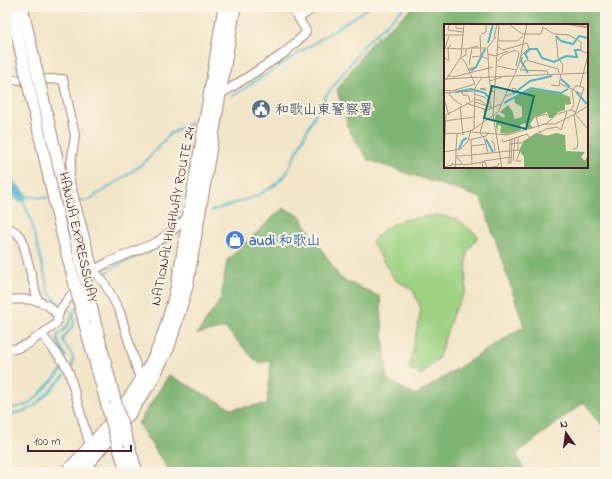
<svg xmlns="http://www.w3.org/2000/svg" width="612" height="479" viewBox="0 0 612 479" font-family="'Indie Flower','Klee One',sans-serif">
<rect width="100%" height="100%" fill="#fcf5e5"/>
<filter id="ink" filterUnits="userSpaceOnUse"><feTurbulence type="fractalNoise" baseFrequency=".025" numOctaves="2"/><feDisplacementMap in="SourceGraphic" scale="8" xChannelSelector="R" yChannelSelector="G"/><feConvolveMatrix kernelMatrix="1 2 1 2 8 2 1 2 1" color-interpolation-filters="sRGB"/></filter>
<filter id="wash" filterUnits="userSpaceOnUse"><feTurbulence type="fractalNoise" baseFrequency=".012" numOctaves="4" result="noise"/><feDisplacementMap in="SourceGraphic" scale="16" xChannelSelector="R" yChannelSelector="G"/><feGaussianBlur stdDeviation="0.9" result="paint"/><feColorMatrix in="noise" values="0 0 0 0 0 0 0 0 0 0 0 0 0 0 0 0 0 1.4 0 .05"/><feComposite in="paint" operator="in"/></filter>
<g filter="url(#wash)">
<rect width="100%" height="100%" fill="#f2e5c8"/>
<path fill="#9dd283" stroke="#747857" d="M436,215l21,4 21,17 -11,16 -1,39 -12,20 -16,48 -17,16 -12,-7 12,-59 -8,-19 -19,-11 -22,-37 11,-12 19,-10z"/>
<path fill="#7eb471" stroke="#646a4e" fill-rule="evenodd" d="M414,7h191v422l-21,-27 -68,52 9,18h-355l-32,-48 31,-49 63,34 35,-5 4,-44 -13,3 -33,-35 -28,6 24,-35 6,-39 56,-52 17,8 40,62 40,19 7,83 29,15 108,-69 -43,-128 -113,-38 -18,-28 -13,-42 34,-47zM445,25h142v142h-142z"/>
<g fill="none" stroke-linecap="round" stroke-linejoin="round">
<g stroke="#4eb8cb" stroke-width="2">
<path d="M231,97l131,-85 6,-5"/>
<path d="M49,198l-28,-2 9,21 19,75 12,14"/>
<path d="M78,200l9,1 36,-23 22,-16 25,-28 25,-13"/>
<path d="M211,211l46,-15 18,-11 11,-11 34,-70 46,-61 39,-36"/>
<path d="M101,277c17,-16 40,-20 60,-32 5,-3 10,-7 16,-11"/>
<path d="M91,286l7,-6"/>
<path d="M65,308l9,6"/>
<path d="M66,357l-8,-15 -1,-4 1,-3 9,-8 9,-19"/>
<path d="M72,366c5,-12 -7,-16 -9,-27l11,-15v-9"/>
<path d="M7,410l19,-5 10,-7 27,-29"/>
<path d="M8,428l1,-8 3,-6 16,-4 10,-7 27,-28"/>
</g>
<path stroke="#4eb8cb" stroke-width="12" d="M7,183l14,13"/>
</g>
</g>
<g filter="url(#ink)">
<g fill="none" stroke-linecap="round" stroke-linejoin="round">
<g stroke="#9e827a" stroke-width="10">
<g id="minor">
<path d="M299,18l16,-11"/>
<path d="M7,80l56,-1 12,56 -6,44 25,91 11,14 15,28 18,61 3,7 3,1"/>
<path d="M218,96l65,-42 22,-20 1,-3 -14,-24"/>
<path d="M7,227l9,5 6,7 16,62"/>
<path d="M7,300c20,-2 38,-2 50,15"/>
<path d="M42,335l23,29 4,8 22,78"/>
<path d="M7,348l8,1 13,-5 28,-20 4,-14 7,-10 27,-30 15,-8 48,-20 16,-12 17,-15"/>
</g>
</g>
<g stroke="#9e827a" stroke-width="13">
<g id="highway">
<path d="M94,318l21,82"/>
<path d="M85,325l23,84"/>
<path d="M127,440l10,32"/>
<path d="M119,449l8,23"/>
<path d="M66,472c35,-37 77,-84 95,-132 17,-44 22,-92 30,-139 12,-65 22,-129 33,-194"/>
<path d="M80,472l13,-14 36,-43 21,-31 19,-37 18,-60 48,-280"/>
</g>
</g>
<use href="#minor" stroke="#fff" stroke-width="8"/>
<use href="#highway" stroke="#fff" stroke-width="11"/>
<g stroke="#9e827a" stroke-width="13" stroke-linecap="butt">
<g id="highway-bridge">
<path d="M11,7l48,215 26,103"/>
<path d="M22,7l72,311"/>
<path d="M115,400l12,40"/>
<path d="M108,409l11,40"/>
</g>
</g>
<use href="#highway-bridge" stroke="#fff" stroke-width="11"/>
</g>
</g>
<defs>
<g id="civic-disc" transform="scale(1)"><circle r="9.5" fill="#5c6f8a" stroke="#fcf5e5"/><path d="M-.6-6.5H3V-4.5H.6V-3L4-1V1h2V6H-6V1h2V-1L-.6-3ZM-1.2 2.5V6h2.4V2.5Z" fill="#fff"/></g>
<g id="shop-disc" transform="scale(1)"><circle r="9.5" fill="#3f7fe0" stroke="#fcf5e5"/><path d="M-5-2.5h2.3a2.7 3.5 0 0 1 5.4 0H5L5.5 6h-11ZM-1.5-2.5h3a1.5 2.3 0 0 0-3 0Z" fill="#fff"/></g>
</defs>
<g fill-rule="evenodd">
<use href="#civic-disc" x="261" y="109"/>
<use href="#shop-disc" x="235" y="240"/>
</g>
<g text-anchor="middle" stroke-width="4" stroke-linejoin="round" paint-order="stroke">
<g font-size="14" font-weight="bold" fill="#4e5e75" stroke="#fcf5e5" text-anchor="start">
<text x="275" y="114">和歌山東警察署</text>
</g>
<g font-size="14" fill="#4a1f2b" stroke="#fcf5e5">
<text transform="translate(172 216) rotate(-79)" y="5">NATIONAL HIGHWAY ROUTE 24</text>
<text transform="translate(79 237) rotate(77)" y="5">HANWA EXPRESSWAY</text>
</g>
<g font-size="14" font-weight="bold" fill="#366cbe" stroke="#fcf5e5" text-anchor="start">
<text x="249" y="245">audi 和歌山</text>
</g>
</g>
<g transform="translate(444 24)">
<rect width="144" height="144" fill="#f2e5c8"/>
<path d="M87,65l32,5 7,3 1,7 -5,1 -1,-3v8l-7,2 -6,6h-3l-2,-6 -12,5 -5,7 3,4 -5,1 -3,-6 -5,2 1,5 -13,4 -8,-1 1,-7 -3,-1 -1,9 -2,-17 2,-3 7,4 1,-3 -5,-3 8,-7 5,7 1,7 8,-2v-10l-7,-4 -1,-6zM92,109l9,3 12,-3 8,2 1,16 19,1 -4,5 4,4 3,-7v14h-64v-11l-5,-7 5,-9z" fill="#7eb471"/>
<path fill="none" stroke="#4eb8cb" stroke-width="2" d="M112,12l5,5 12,3 6,-8 9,2M44,19l5,-19M78,33l-1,4 7,12M84,35l-3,-5 5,-5h7l5,9 12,4 12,-6 11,1 -2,-7h6M27,47l5,-4 9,-18M117,55l9,8M11,68l16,-3 14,4 5,6M132,68l11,12M69,70l17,-13 22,-5M60,79l27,-15 30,5 7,-4M42,115l7,13M15,125l4,-9 4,-2"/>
<path fill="none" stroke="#af9689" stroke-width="1" d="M5,0l-1,6 15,2M12,0v4l8,1M55,0l-6,91 9,53M65,0l13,10h19l2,-7 11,7 15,1 12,7v9l7,2M122,0l22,4M132,0l12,3M37,10l5,-2v-8M0,11h19M36,11l1,21M112,12l2,21 5,8 -1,8M52,13l-9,11 1,6 7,2 13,-5M50,14l3,-14M55,15v2h18l6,-5M53,22l6,4 24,-7 2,5 -8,8M0,24l18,1M1,24l4,-12M18,25h4v6l-4,2M22,25l12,-3M0,33l5,4 -1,-13 3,-3M28,33l9,-1 7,3M17,34l4,4 10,22M54,37l5,-6 12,-5 4,3 -3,13M25,41l3,-17h14M53,42l19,4M24,45l7,-2 -6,3M76,46l6,-10 32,9 1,4M76,46l27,1 1,3M4,51l5,2 40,-10M70,52l74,-3M38,54l7,-1 -1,-23M0,55l38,-2M2,56l15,-23 3,-33M46,57l12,-4M115,59l23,11M107,61l8,1 2,-12M136,62l8,-31M42,64l-6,1 7,1M0,66l8,1 23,-7M18,68l1,3h5l2,6M51,68l-4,-1 -2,-14 24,-1M0,69l30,-2M5,69l4,6 9,6M30,70l10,3 6,5 1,6M62,72l7,-3 -1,-4 3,-1 1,2M0,75l5,16M30,75l8,2 3,4M31,78l15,5M22,79l21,7 14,-6M16,82l3,29M40,85l1,6 -5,18 5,7 3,13M127,86l3,-5 -2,-14 4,-5h4l4,2 -9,26 13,15M131,90l13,-8M0,92l29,-15M0,97l31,-4M102,100l11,-10 14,-4 4,2M95,103l-3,-10 10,-3 1,2M30,105l1,-41 7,-11M95,107l3,4 11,3 3,2 -2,2M28,108l35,3 38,-11h10l20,-10M0,110l12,-1M12,110l15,-3 27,-19 21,-48 8,-40M58,115l1,3 24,-8 2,3M25,116l17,-4 3,-4M27,116l1,24M50,119l-3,-2 3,2 1,8M66,120l11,-1 25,-14 11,-2 4,3 6,-18M28,122l14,-2M100,124l3,-5 7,-1M129,125l4,-1 1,-6 -4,-27M12,126l1,-16M12,126v6l7,9 22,-3 2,6M74,126l2,2 -4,9h5M0,128l2,-36M0,128l17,-3 7,-8 3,-11M28,131l46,-5v-13M13,132l15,-1M69,137l2,-24M63,139h4l1,-24M65,139l1,-24M0,143l8,-2v-2l2,2 8,-1M11,144l1,-12M39,144l-1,-6 2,-1 27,-4M44,144l10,-2 1,-3M122,144l5,-4 3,2 4,-5h10"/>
<path fill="#0f766e" fill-opacity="0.15" stroke="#0f766e" stroke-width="2" d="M48,62l42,10 -8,33 -42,-11z"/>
<rect width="144" height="144" fill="none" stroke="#4a1f2b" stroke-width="2"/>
</g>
<rect width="612" height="479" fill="none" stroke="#fcf5e5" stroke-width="24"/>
<g transform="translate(566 433) rotate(346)" stroke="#fcf5e5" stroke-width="3" paint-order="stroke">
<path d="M0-3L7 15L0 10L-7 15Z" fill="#4a1f2b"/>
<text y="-6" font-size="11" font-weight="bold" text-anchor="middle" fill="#4a1f2b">N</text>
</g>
<path d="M28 445v6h103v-6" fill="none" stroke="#4a1f2b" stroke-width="2"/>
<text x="34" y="445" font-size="12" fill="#4a1f2b" stroke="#fcf5e5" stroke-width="3" paint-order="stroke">100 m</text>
</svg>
